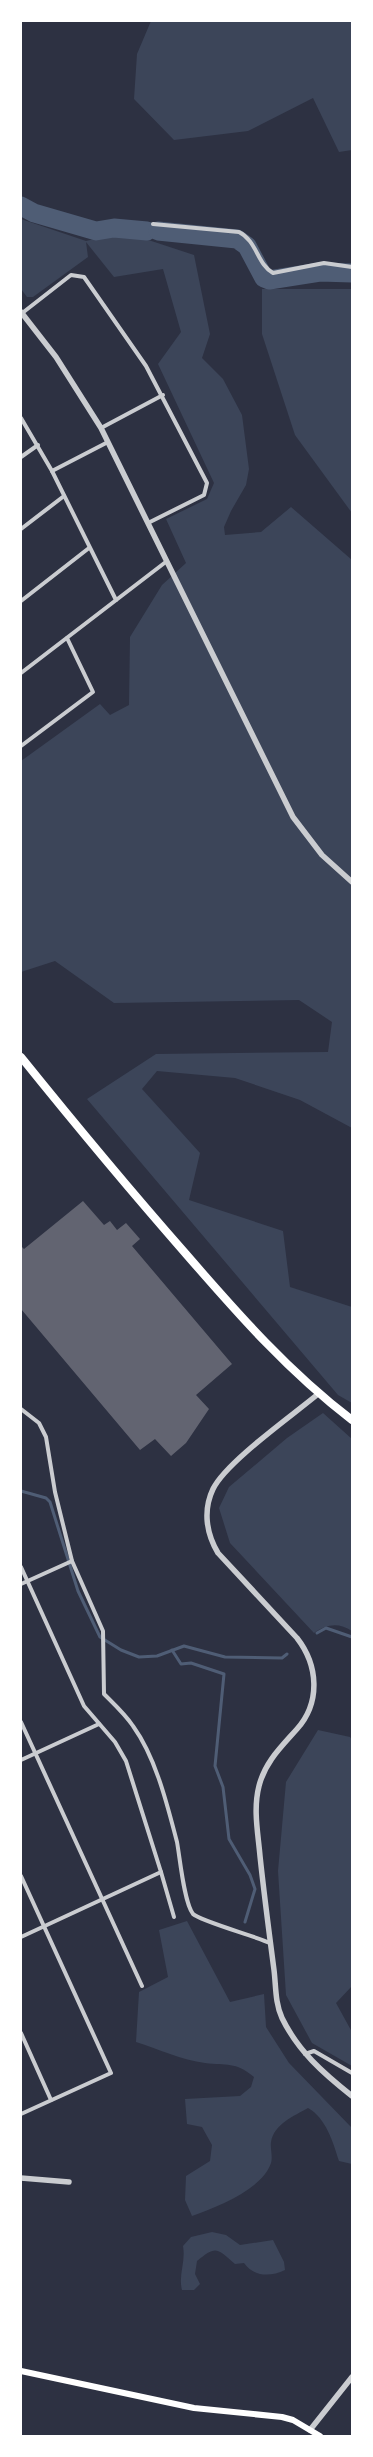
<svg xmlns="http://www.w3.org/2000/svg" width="373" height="2457" viewBox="0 0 373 2457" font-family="Manrope,sans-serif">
<rect width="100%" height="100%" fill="#2d3142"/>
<g fill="#3c4559">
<path d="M151,21h201v129l-13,2 -26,-54 -65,33 -74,9 -40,-41 3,-45z"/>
<path d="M21,219l65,22 38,-9 70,23 16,79 -8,24 21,21 19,36 7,54 -3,16 -15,26 -7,16 1,8 36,-3 30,-25 61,53v568l-52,-28 -65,-22 -78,-7 -15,18 58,64 -11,47 94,31 7,56 62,20v96l-14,-8 -251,-296 69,-45 172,-2 4,-30 -33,-22 -185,3 -59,-42 -34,11v-211l79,-57 10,11 19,-10 1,-68 32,-52 24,-22 -20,-44 41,-20 7,-16 -56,-119 23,-32 -18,-63 -49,8 -28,-35 2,15 -55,40h-6l-6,-8z"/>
<path d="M262,289h90v224l-57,-78 -33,-101z"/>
<path d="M323,1413l29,26v192c-13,-9 -26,-7 -38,2l-84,-90 -11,-35 10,-21 58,-49z"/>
<path d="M318,1730l32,7 2,3v246l-16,17 16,29v34l-40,-23 -26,-48 -8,-124 8,-89z"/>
<path d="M187,1921l43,81 34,-8 2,33 23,36 63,65v36l-13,-3c-6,-19 -13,-43 -31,-53 -14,8 -34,16 -37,34 -1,6 2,15 0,21 -9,27 -55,44 -79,53l-7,-16 1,-24 24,-15 2,-16 -10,-18 -15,-3 -2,-25 55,-3 11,-9 3,-10c-19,-16 -27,-11 -49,-14 -23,-3 -47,-14 -69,-21l3,-50 29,-15 -9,-47z"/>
<path d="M212,2232l14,3 14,10 33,-5 11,22 1,8c-15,7 -31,7 -41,-7l-9,1c-18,-16 -19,-19 -38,-3l-2,13 5,10 -6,6h-12c-4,-15 4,-28 1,-44l8,-9z"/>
</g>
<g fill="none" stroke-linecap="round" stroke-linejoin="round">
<g stroke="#4f5d75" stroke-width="3">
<path d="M21,1491l25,7 4,4 28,89 22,46 21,13 18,7 18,-1 27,-10 41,11 57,1 5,-4"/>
<path d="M317,1633l9,-5 26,9"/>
<path d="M172,1650l9,14 10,-1 33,11 -9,92 8,21 6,52 21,36 5,14 -10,33"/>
</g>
<g stroke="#4f5d75" stroke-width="19">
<path d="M21,206l13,7 62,18 18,-3 33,3"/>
<path d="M158,231l79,8 10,7 17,32 5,2 51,-8 32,1"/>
</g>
</g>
<path fill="#626471" d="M83,1201l21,24 6,-4 7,9 9,-7 14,16 -8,7 100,118 -36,31 13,14 -23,34 -15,13 -16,-17 -15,11 -119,-141v-63l3,3z"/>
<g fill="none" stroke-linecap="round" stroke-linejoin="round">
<g stroke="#caccd0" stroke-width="4">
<path d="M153,224l86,8c18,9 18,32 34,41l51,-10 28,4"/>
<path d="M21,314l50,-39 13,2 62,89 61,117 -3,12 -56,28"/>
<path d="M21,418l31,53 64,129"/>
<path d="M101,428l62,-33"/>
<path d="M21,457l17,-12"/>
<path d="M52,471l56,-29"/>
<path d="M21,529l43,-33"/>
<path d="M21,601l68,-53"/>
<path d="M21,673l146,-112"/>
<path d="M21,746l72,-54 -26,-54"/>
<path d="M21,1409l18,14 7,14 9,55 17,69 31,70 1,63c10,10 21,20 29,32 23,32 34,78 44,116 3,16 7,61 16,72 7,7 62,22 77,29"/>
<path d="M21,1567l63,139 31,36 11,19 35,111 -140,65"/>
<path d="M21,1584l51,-23"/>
<path d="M21,1722l121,264"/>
<path d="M21,1760l78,-36"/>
<path d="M161,1872l13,45"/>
<path d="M21,1876l90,197 -90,41"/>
<path d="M21,2033l30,67"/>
<path d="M305,2054l9,-3 38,22"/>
</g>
<g stroke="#caccd0" stroke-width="5.5">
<path d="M21,312l35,45 45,71 192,389 29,38 30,27"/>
<path d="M318,1394c-25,21 -92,68 -105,95 -10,21 -7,44 5,64l79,85c21,27 24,64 0,91 -16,18 -32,33 -38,57 -6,23 -1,47 1,70 4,38 9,76 14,114 2,16 1,33 8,48 16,33 41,55 70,78"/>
<path d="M21,2178l48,4"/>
<path d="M310,2430l42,-53"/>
</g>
<path stroke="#fff" stroke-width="6" d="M21,2371l173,37 88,9 11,3 27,16"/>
<path stroke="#fff" stroke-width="8" d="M21,1057c54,67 108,132 165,197 52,60 103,118 166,166"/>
</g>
<rect width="373" height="2457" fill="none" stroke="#ffffff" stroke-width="44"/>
</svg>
